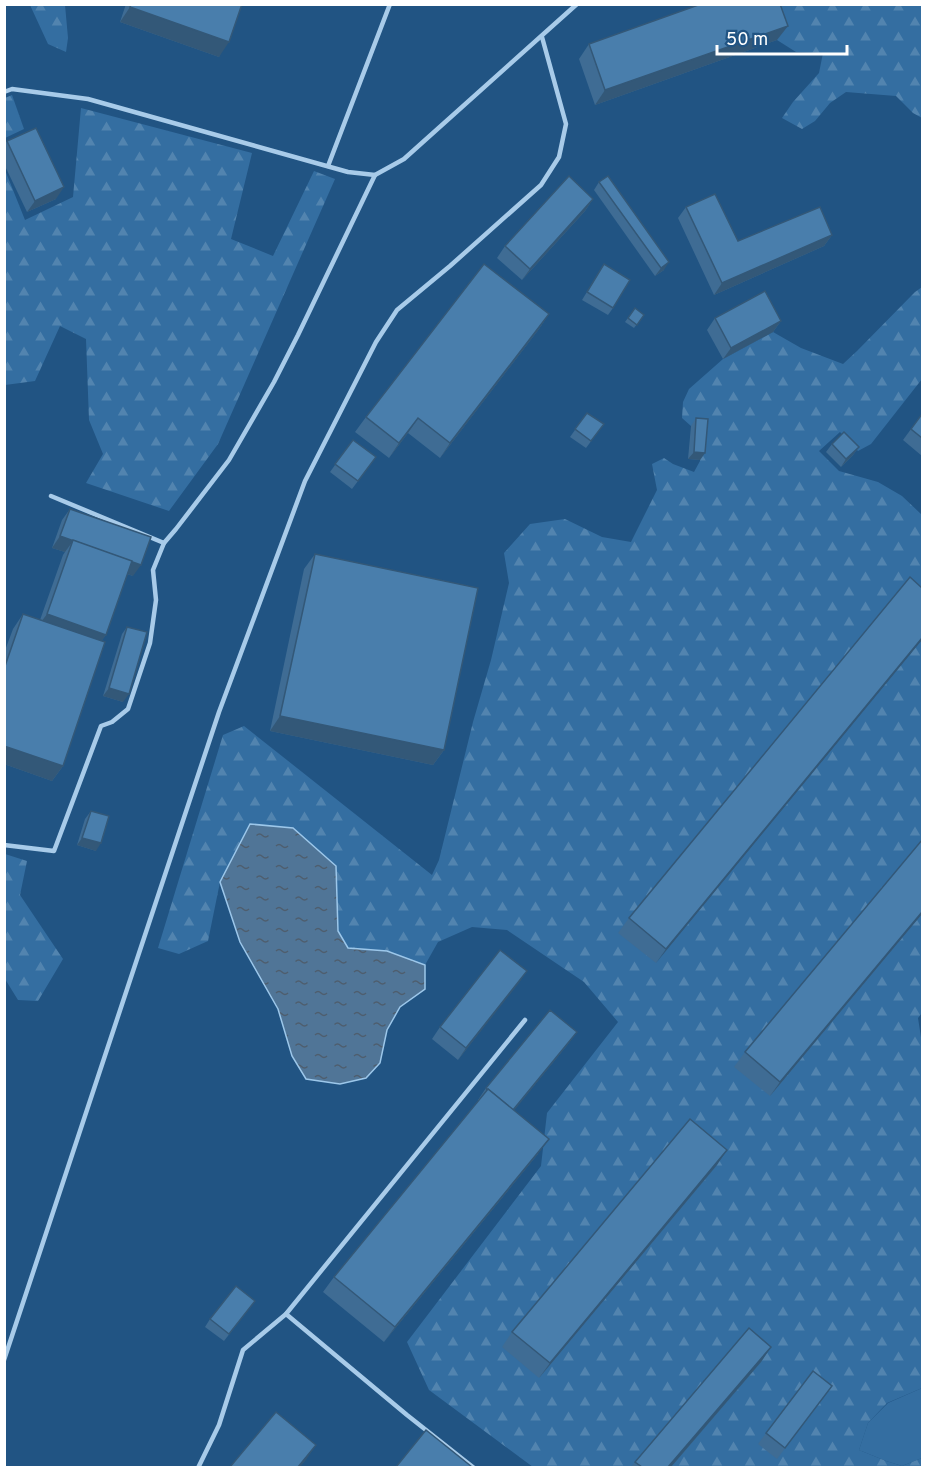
<svg xmlns="http://www.w3.org/2000/svg" width="927" height="1472" viewBox="0 0 927 1472" font-family="Overpass,sans-serif">
<defs>
<pattern id="forest-firs" width="22" height="20" patternUnits="userSpaceOnUse" patternTransform="scale(1.5)"><rect width="22" height="20" fill="#346ea1"/><path d="M5 1l3.5 6h-7zM16 11l3.5 6h-7z" fill="#5284af"/></pattern>
<pattern id="water-ripples" width="26" height="14" patternUnits="userSpaceOnUse" patternTransform="scale(1.5)"><rect width="26" height="14" fill="#507597"/><path d="M2 4q2-2 4 0t4 0M15 11q2-2 4 0t4 0" fill="none" stroke="#4e5e6e"/></pattern>
</defs>
<rect width="100%" height="100%" fill="#215483"/>
<path fill="#346ea1" d="M922,1388v70l-20,8 -16,-5 -27,-11 9,-27 20,-20z"/>
<g fill="url(#forest-firs)">
<path d="M30,5h35l3,33 -2,14 -18,-8z"/>
<path d="M764,5h158v113l-9,-5 -17,-17 -50,-4 -16,11 -15,18 -13,8 -20,-11 11,-16 26,-29 4,-20 -27,-1 -19,-12z"/>
<path d="M12,95l12,34 -19,9v-40z"/>
<path d="M81,108l171,45 -21,86 42,17 41,-85 21,8 -117,265 -49,67 -83,-28 17,-29 -14,-34 -3,-81 -26,-13 -25,55 -30,4v-215l20,50 48,-23z"/>
<path d="M922,287v92l-51,65 -13,7 -18,-19 -21,19 20,20 39,11 24,14 20,19v498l-4,5 4,26v344l-35,15 -19,20 -9,27 27,11 16,5 20,-8v9h-389l-104,-77 -22,-48 134,-176 6,-53 71,-91 -34,-40 -77,-52 -35,-3 -34,15 -13,23 -38,-14 -39,-3 -10,-17 -2,-64 -116,15 -12,59 -29,13 -21,-6 65,-213 21,-9 188,149 7,-15 34,-138 18,-62 18,-77 -5,-30 26,-29 35,-5 37,18 29,5 26,-52 -5,-26 12,-6 9,6 21,8 6,-11 3,-34 -12,-1 -9,-8 1,-16 6,-13 34,-30 50,-27 28,16 42,16 14,-13 58,-59z"/>
<path d="M5,854l22,7 -7,34 43,64 -25,42 -20,-1 -13,-21z"/>
</g>
<path fill="url(#water-ripples)" stroke="#9cc7ea" stroke-width="1.5" d="M250,824l43,4 43,38 2,65 10,17 39,3 38,14v24l-25,18 -13,23 -7,33 -14,15 -26,6 -34,-5 -14,-23 -14,-47 -38,-67 -20,-60z"/>
<g fill="none" stroke-linecap="round" stroke-linejoin="round">
<g stroke="#a8cbe9" stroke-width="4.5">
<path d="M4,92l8,-3 76,10 260,73 27,3 29,-16 173,-155"/>
<path d="M328,166l62,-162"/>
<path d="M51,496l113,47 12,-14 53,-69 45,-78 24,-47 77,-160"/>
<path d="M4,845l50,6 47,-125 11,-4 16,-13 22,-66 6,-43 -3,-30 11,-27"/>
<path d="M286,1314l121,101 67,53"/>
<path d="M4,1360l215,-648 86,-231 71,-139 21,-32 53,-44 91,-81 18,-28 7,-33 -24,-87"/>
<path d="M198,1468l21,-43 24,-75 43,-36 239,-294"/>
</g>
</g>
<g fill="#3f6c94">
<path d="M126,4h116l-23,53 -99,-35z"/>
<path d="M777,40l-182,65 -16,-46 10,-15z"/>
<path d="M7,141l49,58 -29,13 -23,-48v-19z"/>
<path d="M599,182l65,88 -9,6 -61,-86z"/>
<path d="M593,199l-8,12 -63,69 -25,-22 8,-12z"/>
<path d="M686,207l52,34 94,-6 -8,11 -110,49 -36,-77z"/>
<path d="M604,264l9,44 -5,7 -26,-15z"/>
<path d="M635,308l9,7 -10,13 -9,-6z"/>
<path d="M549,314l-10,15 -99,129 -32,-25 -19,25 -34,-26 11,-15z"/>
<path d="M715,318l66,3 -8,11 -50,27 -16,-29z"/>
<path d="M587,413l17,11 -18,24 -16,-11z"/>
<path d="M922,414v42l-19,-16z"/>
<path d="M696,418l9,35 -5,7 -12,-1 3,-33z"/>
<path d="M353,440l23,17 -24,32 -22,-17z"/>
<path d="M832,444l27,3 -6,8 -12,12 -15,-15z"/>
<path d="M70,509l63,67 -6,-2 -21,61 -5,6 -38,125 -11,15 -48,-17v-111l9,-24 10,-15 17,6 23,-65 2,-3 -13,-4 10,-28z"/>
<path d="M315,554l129,196 -11,15 -163,-34 34,-162z"/>
<path d="M922,588l-266,375 -38,-30 11,-15z"/>
<path d="M127,627l-4,75 -20,-6 19,-62z"/>
<path d="M91,811l5,40 -19,-6 8,-26z"/>
<path d="M922,840v74l-152,182 -36,-29 11,-15z"/>
<path d="M527,971l-69,89 -26,-21 8,-12z"/>
<path d="M569,1043l-55,67 24,44 -154,188 -61,-50 11,-15 145,-176 -1,-1 8,-12z"/>
<path d="M717,1165l-178,213 -37,-31 10,-15z"/>
<path d="M255,1301l-31,40 -19,-14 5,-8z"/>
<path d="M771,1347l-10,15 -90,105h-40l4,-5z"/>
<path d="M824,1397l-47,62 -19,-15 8,-11z"/>
</g>
<g fill="#335878">
<path d="M130,7l99,35 -10,15 -99,-35z"/>
<path d="M788,26l-11,14 -182,65 10,-15z"/>
<path d="M64,187l-8,12 -29,13 8,-11z"/>
<path d="M593,199l-8,12 -63,69 8,-11z"/>
<path d="M832,235l-8,11 -110,49 8,-12z"/>
<path d="M669,262l-5,8 -9,6 6,-8z"/>
<path d="M549,314l-10,15 -99,129 10,-15z"/>
<path d="M781,321l-8,11 -50,27 8,-11z"/>
<path d="M418,418l-10,15 -19,25 10,-15z"/>
<path d="M859,447l-6,8 -12,12 5,-8z"/>
<path d="M694,452l11,1 -5,7 -12,-1z"/>
<path d="M60,536l13,5 -8,11 -13,-4z"/>
<path d="M73,541l68,24 -8,11 -65,-23z"/>
<path d="M47,614l59,21 -11,15 -59,-21z"/>
<path d="M922,638v2l-266,323 10,-14z"/>
<path d="M109,688l20,6 -6,8 -20,-6z"/>
<path d="M280,716l164,34 -11,15 -163,-34z"/>
<path d="M4,746l59,20 -11,15 -48,-17z"/>
<path d="M82,838l19,5 -5,8 -19,-6z"/>
<path d="M922,912v2l-152,182 10,-14z"/>
<path d="M527,971l-8,12 -61,77 8,-12z"/>
<path d="M577,1032l-8,11 -64,79 8,-11z"/>
<path d="M549,1139l-11,15 -154,188 11,-15z"/>
<path d="M727,1150l-10,15 -178,213 11,-15z"/>
<path d="M771,1347l-10,15 -90,105h-3z"/>
<path d="M316,1445l-10,15 -6,7h-2z"/>
</g>
<g fill="#497eac" stroke="#335878" stroke-width="1.5">
<path d="M131,4h111l-13,38 -99,-35z"/>
<path d="M701,4h79l8,22 -183,64 -16,-46z"/>
<path d="M36,128l28,59 -29,14 -28,-60z"/>
<path d="M569,176l24,23 -63,70 -25,-23z"/>
<path d="M608,176l61,86 -8,6 -62,-86z"/>
<path d="M715,194l23,47 82,-34 12,28 -110,48 -36,-76z"/>
<path d="M484,264l65,50 -99,129 -32,-25 -19,25 -33,-26z"/>
<path d="M604,264l26,16 -17,28 -26,-16z"/>
<path d="M765,291l16,30 -50,27 -16,-30z"/>
<path d="M635,308l9,7 -7,10 -9,-7z"/>
<path d="M587,413l17,11 -13,17 -16,-12z"/>
<path d="M922,414v24l-11,-9z"/>
<path d="M696,418l12,1 -3,34 -11,-1z"/>
<path d="M844,432l15,15 -13,12 -14,-15z"/>
<path d="M353,440l23,17 -18,24 -23,-17z"/>
<path d="M70,509l81,28 -10,28 -81,-29z"/>
<path d="M73,540l59,21 -26,74 -59,-21z"/>
<path d="M315,554l163,34 -34,162 -164,-34z"/>
<path d="M910,577l12,11v50l-256,311 -37,-31z"/>
<path d="M23,614l82,28 -42,124 -59,-20v-77z"/>
<path d="M127,627l20,5 -18,62 -20,-6z"/>
<path d="M91,811l18,5 -8,27 -19,-5z"/>
<path d="M922,840v72l-142,170 -35,-30z"/>
<path d="M500,950l27,21 -61,77 -26,-21z"/>
<path d="M550,1010l27,22 -64,78 -25,-21 -1,1 -1,-2z"/>
<path d="M488,1089l61,50 -154,188 -61,-50z"/>
<path d="M690,1119l37,31 -177,213 -38,-31z"/>
<path d="M236,1286l19,15 -26,33 -19,-15z"/>
<path d="M749,1328l22,19 -103,120h-26l-7,-5z"/>
<path d="M813,1371l19,15 -47,62 -19,-15z"/>
<path d="M276,1412l40,33 -18,22h-68z"/>
<path d="M426,1430l46,37h-76z"/>
</g>
<rect width="927" height="1472" fill="none" stroke="#ffffff" stroke-width="12"/>
<path d="M717 45v9h130v-9" fill="none" stroke="#ffffff" stroke-width="3"/>
<text x="726" y="45" font-size="18" fill="#ffffff" stroke="#215483" stroke-width="4.5" paint-order="stroke">50 m</text>
</svg>
